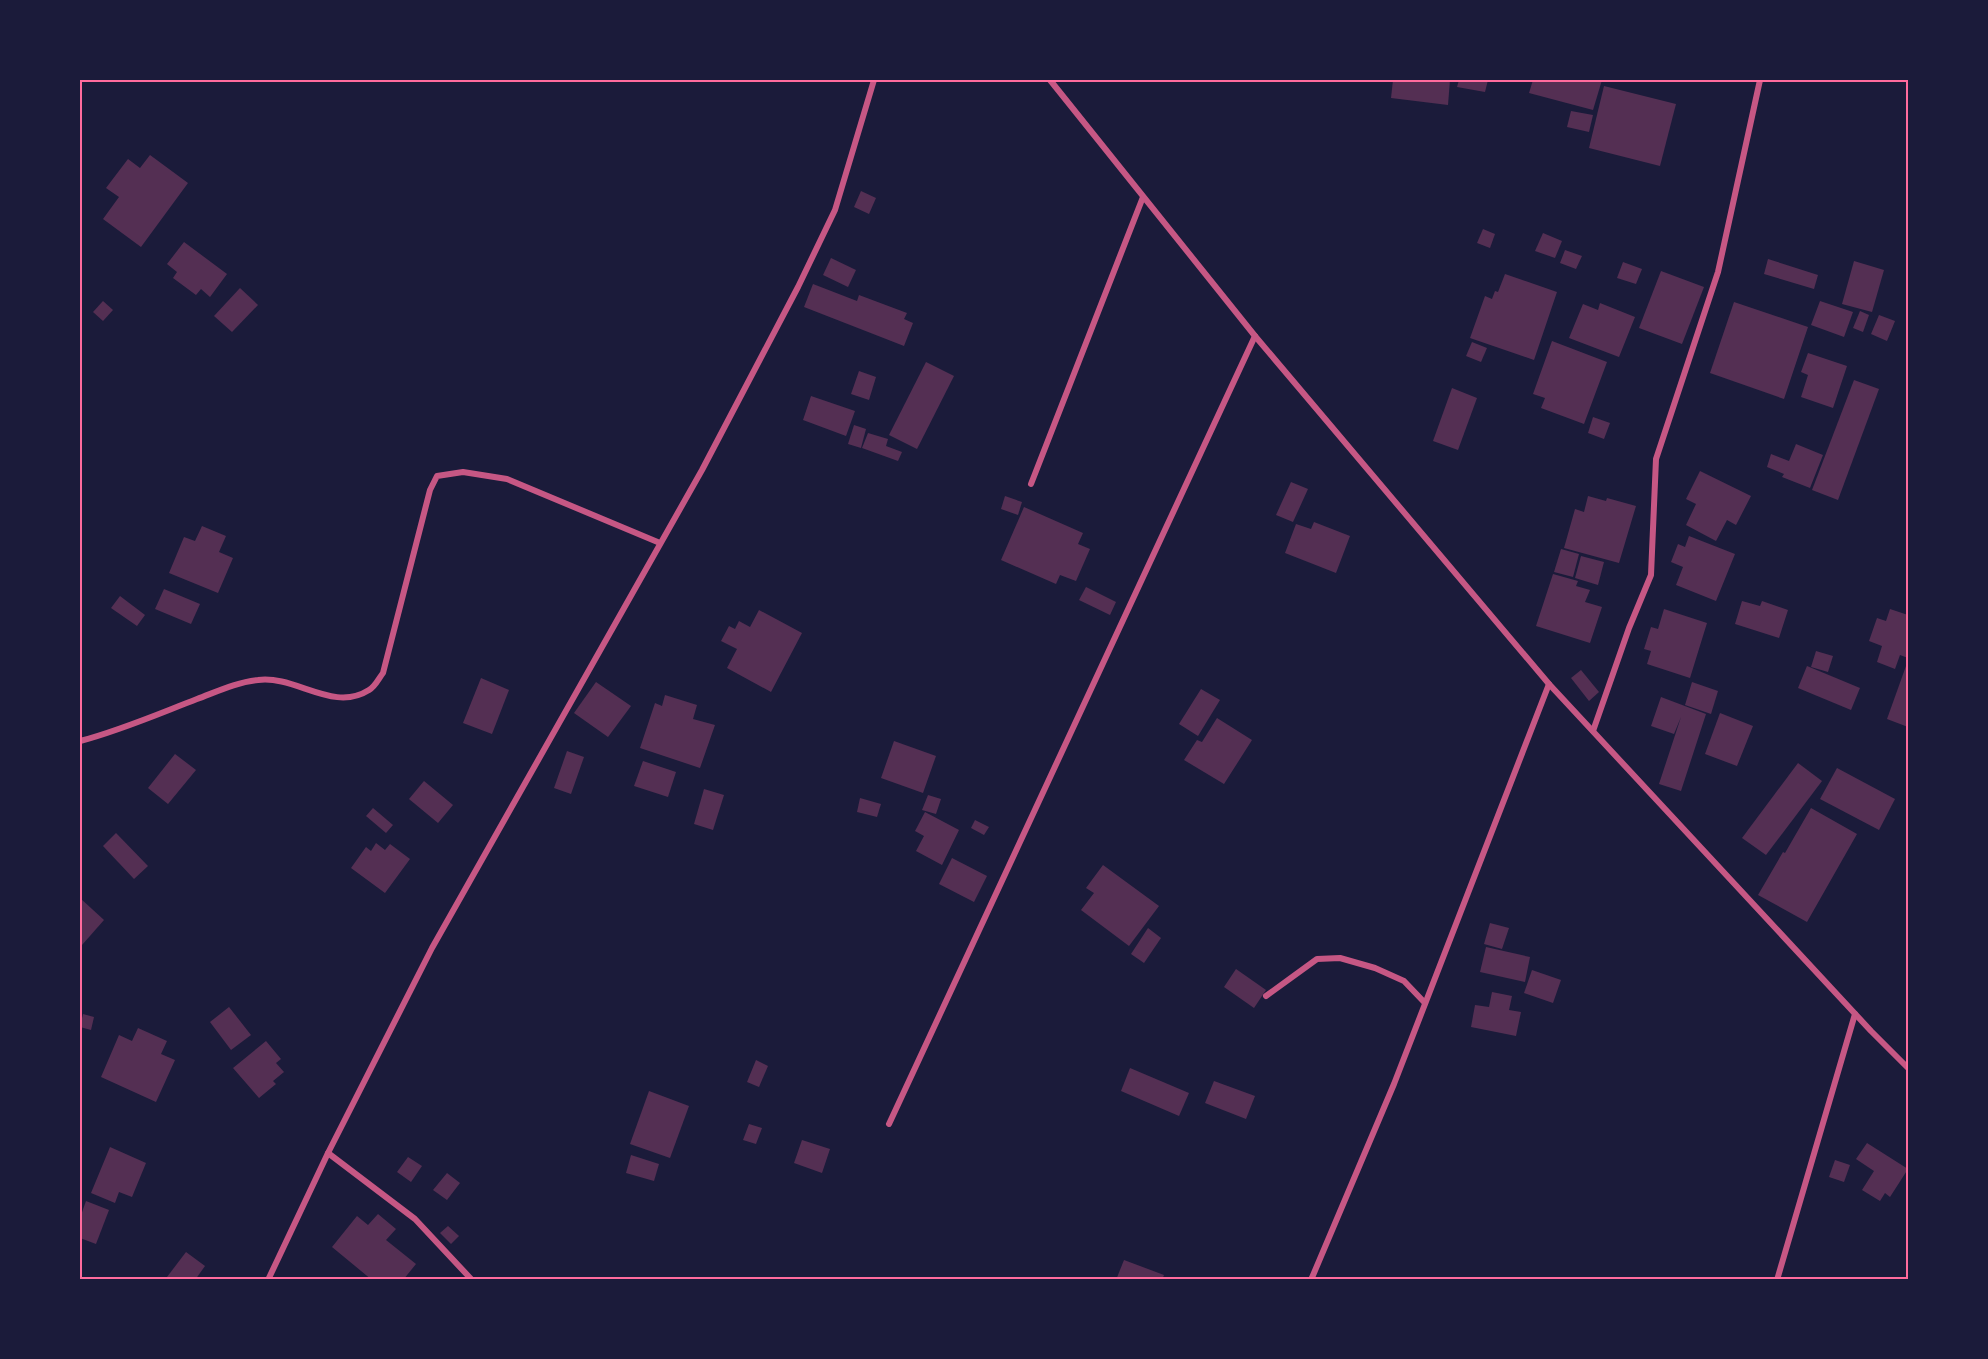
<svg xmlns="http://www.w3.org/2000/svg" width="1988" height="1359" viewBox="0 0 1988 1359" font-family="Cabin,sans-serif">
<rect width="100%" height="100%" fill="#1b1b3a"/>
<g fill="#542f53">
<path d="M1393,80h57l-2,25 -57,-7z"/>
<path d="M1459,80h29l-3,12 -28,-5z"/>
<path d="M1533,80h69l-9,30 -64,-17z"/>
<path d="M1604,86l72,18 -16,62 -71,-18z"/>
<path d="M1571,111l22,4 -4,17 -22,-5z"/>
<path d="M150,155l38,28 -47,64 -38,-28 16,-22 -13,-9 22,-29 12,9z"/>
<path d="M861,191l15,7 -7,16 -15,-7z"/>
<path d="M1483,229l12,5 -5,14 -13,-5z"/>
<path d="M1543,233l19,8 -7,17 -20,-7z"/>
<path d="M184,242l43,32 -17,23 -9,-8 -5,6 -23,-17 4,-6 -10,-8z"/>
<path d="M1565,250l17,6 -6,13 -16,-6z"/>
<path d="M831,258l25,12 -8,17 -25,-12z"/>
<path d="M1768,259l50,16 -4,14 -50,-15z"/>
<path d="M1854,261l30,9 -12,42 -30,-8z"/>
<path d="M1623,262l19,7 -6,15 -19,-6z"/>
<path d="M1661,271l43,16 -22,57 -43,-16z"/>
<path d="M1505,274l52,18 -23,68 -64,-22 15,-42 7,3 3,-8 3,1z"/>
<path d="M813,284l44,17 2,-6 48,18 -3,6 9,4 -9,23 -100,-39z"/>
<path d="M240,288l18,17 -26,27 -18,-16z"/>
<path d="M103,301l10,9 -10,11 -10,-9z"/>
<path d="M1820,301l33,11 -9,25 -33,-12z"/>
<path d="M1734,302l74,25 -24,72 -74,-26z"/>
<path d="M1600,303l35,14 -16,40 -50,-19 14,-34 15,6z"/>
<path d="M1860,311l9,4 -6,17 -10,-4z"/>
<path d="M1879,315l16,6 -8,20 -16,-7z"/>
<path d="M1552,341l55,21 -23,62 -43,-16 4,-10 -12,-4z"/>
<path d="M1472,342l15,6 -6,14 -15,-6z"/>
<path d="M1808,353l39,13 -14,42 -32,-11 7,-22 -7,-3z"/>
<path d="M926,362l28,14 -37,73 -28,-14z"/>
<path d="M859,371l17,6 -7,23 -18,-6z"/>
<path d="M1854,380l25,9 -41,111 -26,-10z"/>
<path d="M1452,388l25,10 -19,52 -25,-9z"/>
<path d="M811,396l44,15 -9,25 -43,-16z"/>
<path d="M1593,417l17,6 -6,16 -16,-6z"/>
<path d="M854,425l12,4 -5,19 -13,-4z"/>
<path d="M868,433l20,6 -2,7 16,6 -4,9 -36,-13z"/>
<path d="M1796,444l27,11 -13,33 -28,-11 2,-3 -17,-7 4,-13 18,7z"/>
<path d="M1700,471l51,25 -15,29 -9,-5 -11,21 -30,-16 10,-21 -10,-5z"/>
<path d="M1291,482l17,7 -15,33 -17,-7z"/>
<path d="M1005,496l17,6 -4,13 -17,-6z"/>
<path d="M1588,496l18,5 1,-3 29,8 -17,57 -55,-15 11,-39 9,3z"/>
<path d="M1024,507l59,26 -5,11 12,5 -14,32 -16,-6 -4,9 -55,-24z"/>
<path d="M1314,522l36,14 -14,37 -51,-20 11,-29 15,5z"/>
<path d="M202,526l24,10 -7,16 14,6 -15,35 -49,-20 15,-36 11,4z"/>
<path d="M1689,536l46,18 -19,47 -40,-16 7,-18 -12,-5 7,-18 7,3z"/>
<path d="M1561,549l18,5 -6,23 -19,-5z"/>
<path d="M1581,556l23,6 -6,23 -23,-7z"/>
<path d="M1553,574l25,7 -2,5 14,4 -5,12 17,5 -12,36 -54,-17z"/>
<path d="M1086,587l30,15 -6,13 -31,-15z"/>
<path d="M164,589l36,15 -9,20 -36,-15z"/>
<path d="M120,596l25,19 -8,11 -26,-18z"/>
<path d="M1742,601l18,5 2,-5 26,9 -9,28 -44,-14z"/>
<path d="M1664,609l43,14 -17,55 -43,-14 4,-13 -7,-2 7,-22 7,2z"/>
<path d="M1890,609l18,6v43l-8,-3 -5,14 -18,-7 5,-16 -13,-5 8,-23 9,3z"/>
<path d="M759,610l43,23 -31,59 -44,-24 10,-19 -16,-8 8,-15 6,3 4,-8 11,6z"/>
<path d="M1816,651l17,5 -5,16 -17,-5z"/>
<path d="M1807,666l53,22 -9,22 -53,-22z"/>
<path d="M1906,666l2,1v60l-21,-8z"/>
<path d="M1581,670l18,22 -10,9 -18,-23z"/>
<path d="M481,678l28,12 -17,44 -29,-11z"/>
<path d="M596,682l35,24 -23,31 -34,-24z"/>
<path d="M1692,682l26,9 -7,23 -26,-9z"/>
<path d="M1201,689l19,11 -22,36 -19,-12z"/>
<path d="M665,695l32,10 -4,14 22,6 -15,43 -60,-20 15,-45 7,3z"/>
<path d="M1661,697l45,17 -25,77 -22,-7 22,-67 -7,17 -23,-8z"/>
<path d="M1720,713l33,13 -16,40 -32,-12z"/>
<path d="M1217,718l35,22 -28,44 -40,-24 13,-20 5,2z"/>
<path d="M894,741l42,15 -13,37 -42,-15z"/>
<path d="M567,751l17,6 -13,37 -17,-6z"/>
<path d="M175,754l21,16 -28,34 -20,-16z"/>
<path d="M643,761l33,11 -8,25 -34,-11z"/>
<path d="M1798,763l24,18 -56,74 -24,-17z"/>
<path d="M1837,768l58,31 -16,31 -59,-31z"/>
<path d="M424,781l29,24 -15,18 -29,-24z"/>
<path d="M704,789l20,6 -11,35 -19,-6z"/>
<path d="M928,795l13,4 -5,15 -14,-4z"/>
<path d="M860,798l21,6 -4,13 -20,-5z"/>
<path d="M373,808l20,17 -7,8 -20,-17z"/>
<path d="M1811,808l46,26 -50,88 -49,-27 25,-43 2,1z"/>
<path d="M925,812l34,18 -17,35 -26,-14 8,-15 -9,-5z"/>
<path d="M975,820l14,7 -5,8 -13,-7z"/>
<path d="M116,833l32,33 -14,13 -31,-33z"/>
<path d="M376,843l9,7 5,-6 20,15 -25,34 -34,-25 15,-21 5,4z"/>
<path d="M952,858l35,18 -13,26 -35,-18z"/>
<path d="M1103,865l56,41 -30,40 -48,-36 13,-17 -8,-5z"/>
<path d="M80,898l24,22 -22,25 -2,-2z"/>
<path d="M1490,923l19,5 -7,21 -18,-5z"/>
<path d="M1148,928l13,10 -17,25 -13,-9z"/>
<path d="M1486,947l44,10 -5,25 -45,-10z"/>
<path d="M1236,969l30,21 -12,18 -30,-21z"/>
<path d="M1532,970l29,10 -8,23 -29,-10z"/>
<path d="M1492,992l20,4 -3,14 12,2 -5,24 -45,-9 4,-22 14,2z"/>
<path d="M229,1007l22,28 -20,15 -21,-28z"/>
<path d="M83,1014l11,3 -3,13 -11,-3z"/>
<path d="M138,1028l29,13 -6,13 14,6 -19,42 -55,-25 18,-42 13,6z"/>
<path d="M266,1041l15,18 -5,4 8,9 -11,9 3,3 -17,14 -26,-30z"/>
<path d="M756,1060l12,6 -9,21 -12,-5z"/>
<path d="M1130,1068l59,25 -10,23 -58,-25z"/>
<path d="M1214,1081l41,15 -9,23 -41,-16z"/>
<path d="M649,1091l40,15 -19,52 -40,-14z"/>
<path d="M749,1124l13,4 -6,16 -13,-4z"/>
<path d="M802,1140l28,9 -8,24 -28,-10z"/>
<path d="M1867,1143l41,26 -18,28 -5,-4 -5,8 -18,-11 12,-19 -18,-12z"/>
<path d="M110,1147l36,16 -14,34 -13,-5 -4,11 -24,-10z"/>
<path d="M631,1155l28,9 -5,17 -28,-8z"/>
<path d="M408,1157l14,9 -11,16 -14,-10z"/>
<path d="M1835,1160l15,5 -6,17 -15,-5z"/>
<path d="M447,1173l13,10 -13,17 -14,-10z"/>
<path d="M86,1201l23,9 -13,34 -16,-6v-20z"/>
<path d="M378,1214l18,15 -10,11 30,24 -13,16h-31l-40,-33 25,-31 11,9z"/>
<path d="M448,1226l11,10 -8,8 -11,-11z"/>
<path d="M186,1252l19,14 -10,14h-25l-3,-3z"/>
<path d="M1124,1260l40,15 -2,5h-46z"/>
</g>
<g fill="none" stroke-linecap="round" stroke-linejoin="round">
<g stroke="#c65784" stroke-width="6">
<path d="M1050,80l205,256 294,348 322,347 37,37"/>
<path d="M1031,484l112,-287"/>
<path d="M1593,731l36,-103 22,-53 5,-116 62,-187 42,-192"/>
<path d="M80,741c39,-10 78,-27 117,-42 19,-7 40,-17 61,-19 38,-5 75,33 111,10 6,-3 10,-12 14,-17l47,-183 7,-14 26,-4 44,7 153,64"/>
<path d="M1266,996l51,-37 23,-1 35,10 29,13 21,22"/>
<path d="M889,1124l366,-788"/>
<path d="M328,1153l87,66 57,61"/>
<path d="M268,1280l60,-127 104,-205 270,-478 96,-183 37,-77 39,-130"/>
<path d="M1311,1280l83,-196 155,-400"/>
<path d="M1777,1280l78,-266"/>
</g>
</g>
<rect width="1988" height="1359" fill="none" stroke="#1b1b3a" stroke-width="162"/>
<rect x="81" y="81" width="1826" height="1197" fill="none" stroke="#ff6b9d" stroke-width="2"/>
</svg>
